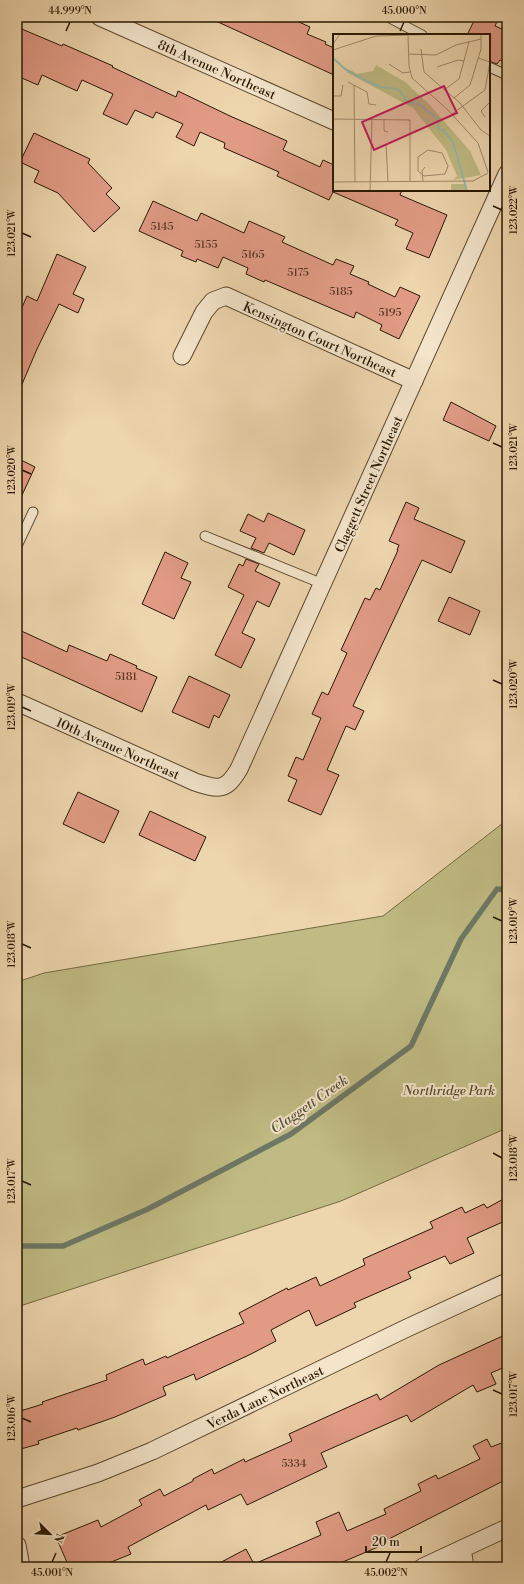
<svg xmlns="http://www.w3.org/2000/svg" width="524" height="1584" viewBox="0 0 524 1584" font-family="'Libre Bodoni',serif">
<rect width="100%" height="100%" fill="#edd5ad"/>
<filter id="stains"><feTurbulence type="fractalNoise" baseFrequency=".005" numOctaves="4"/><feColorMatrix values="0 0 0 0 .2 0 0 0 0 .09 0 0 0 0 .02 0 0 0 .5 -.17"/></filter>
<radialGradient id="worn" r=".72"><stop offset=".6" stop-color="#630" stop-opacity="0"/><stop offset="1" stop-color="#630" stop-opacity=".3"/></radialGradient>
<path fill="#c0bb84" stroke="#756943" d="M507,820v308l-166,73 -324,106v-325l27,-9 339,-57z"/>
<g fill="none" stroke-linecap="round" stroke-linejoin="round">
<path stroke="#6d7866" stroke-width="5.5" d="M17,1246h46l85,-37 143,-75 120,-88 50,-107 36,-50 10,1"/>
</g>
<g fill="#e19b85" stroke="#2a1702">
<path d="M207,17h81l22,10 -3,7 19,8 -1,2 9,4v27z"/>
<path d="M476,17h23l-4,9 12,5v32l-7,-3 -3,4 -8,-3v-26h-22z"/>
<path d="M17,27l45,19 1,-2 50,22 -1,1 64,30 2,-6 52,25 57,25 -4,9 37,17 3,-7 11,5v25h68l-2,5 47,20 -18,43 -23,-9 7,-16 -18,-8 3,-5 -65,-28 -4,8 -52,-24 2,-4 -55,-24 1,-5 -25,-11 -6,14 -18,-9 7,-13 -27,-12 -3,6 -18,-8 -8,15 -24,-11 10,-20 -31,-14 -5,11 -35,-16 -4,10 -21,-9z"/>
<path d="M34,133l56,26 -2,4 24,25 -6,6 14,14 -26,24 -36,-39 -24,-11 5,-11 -19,-9z"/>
<path d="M153,201l44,20 4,-8 43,20 5,-12 36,16 -3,5 51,23 3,-6 18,7 -4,8 19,8 -1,2 27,13 5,-10 20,9 -21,43 -19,-9 2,-5 -26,-13 -2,6 -89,-38 -1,2 -18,-8 2,-6 -25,-11 -5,11 -21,-9 -1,3 -15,-6 2,-5 -44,-20z"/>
<path d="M57,254l29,13 -13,27 11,5 -6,14 -19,-9 -22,45 -20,47v-77l10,-23 10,5z"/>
<path d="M451,402l45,24 -7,15 -46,-21z"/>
<path d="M17,458l18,9 -18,39z"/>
<path d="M406,502l13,6 -5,11 51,22 -14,32 -29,-13 -69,146 11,5 -9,19 -9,-4 -19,44 12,5 -18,40 -33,-14 9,-21 -9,-4 8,-19 7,3 18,-42 -9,-4 10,-22 6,3 19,-42 -6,-3 24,-52 5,2 6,-12 4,2 18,-40h-1l2,-5 -10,-4z"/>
<path d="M268,513l37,17 -11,25 -25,-12 -5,10 -13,-5 5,-10 -16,-7 8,-17 16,8z"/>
<path d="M165,552l23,11 -7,15 10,4 -17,37 -32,-15z"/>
<path d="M246,559l13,5 -4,7 25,12 -11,24 -12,-6 -15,32 13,6 -14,29 -26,-13 29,-60 -16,-8 11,-23 4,2z"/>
<path d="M449,597l31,14 -10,24 -32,-14z"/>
<path d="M17,629l50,23 2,-7 38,16 3,-7 27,12 -1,2 21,9 -15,35 -125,-57z"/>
<path d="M189,676l41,19 -11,23 -5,-3 -5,13 -37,-16z"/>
<path d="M78,792l41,19 -15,32 -41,-19z"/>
<path d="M150,811l56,26 -11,24 -56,-26z"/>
<path d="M507,1197v23l-40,18 7,15 -24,11 -5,-8 -37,16 3,6 -57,25 2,4 -40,19 -7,-16 -38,20 5,11 -25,13 -55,26 -2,-6 -31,13 3,8 -51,22 -37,13 -1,-2 -39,13 1,3 -22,6v-38l26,-8 -1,-2 65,-22 -1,-5 37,-16 2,6 21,-9 1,2 77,-35 -5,-10 48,-25 1,2 28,-13 4,9 45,-21 -2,-6 70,-31 -3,-6 32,-15 3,6 19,-9 3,4z"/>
<path d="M507,1334v32l-16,7 5,11 -19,8 -4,-7 -62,37 -4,-7 -86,38 6,14 -80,38 -6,-11 -33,16 -2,-5 -78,42 3,7 -32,13h-30l-13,-30 42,-17 3,7 41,-22 -3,-5 21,-11 4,7 29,-15v-2l19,-10 2,5 30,-15 1,3 47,-21 -3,-7 88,-40 3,6 59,-35z"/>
<path d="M487,1439l4,8 16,-6v38l-130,66 1,2 -47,20h-119l34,-18 8,15 67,-29 -5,-13 23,-10 8,19 39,-17 -2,-5 37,-18 -3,-7 18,-9 2,4 42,-20 -7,-13z"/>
</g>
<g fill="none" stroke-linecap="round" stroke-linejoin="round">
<g stroke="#5b462d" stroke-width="11">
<g id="lane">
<path d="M388,17l34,18"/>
<path d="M489,67l18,8"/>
<path d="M205,536l118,48"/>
<path d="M17,546l16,-34"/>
</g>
</g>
<g stroke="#5b462d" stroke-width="19">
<g id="street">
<path d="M100,17l234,104"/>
<path d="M182,356l22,-44 9,-11 13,-5 188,85"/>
<path d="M17,702l178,80c24,8 31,9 44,-13l268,-595"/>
<path d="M17,1499l81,-26 54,-22 255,-123 100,-46"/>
<path d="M17,1545l4,22"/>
<path d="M462,1549l3,18"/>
<path d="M423,1567l84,-39"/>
</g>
</g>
<use href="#lane" stroke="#f3e4ca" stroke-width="9"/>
<use href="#street" stroke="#f3e4ca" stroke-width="17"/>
</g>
<path fill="none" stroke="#2a1702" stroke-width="1.5" d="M66,31l4,-9M400,31l4,-9M493,206l9,4M22,233l9,4M493,443l9,4M22,470l9,4M493,680l9,4M22,707l9,4M493,917l9,4M22,944l9,4M493,1153l9,5M22,1181l9,4M493,1390l9,4M22,1418l9,4M52,1562l4,-9M386,1562l4,-9"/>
<g text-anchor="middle" stroke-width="4" stroke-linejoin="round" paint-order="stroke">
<g font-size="11" fill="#583823">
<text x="162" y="230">5145</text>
<text x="206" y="248">5155</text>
<text x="253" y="258">5165</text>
<text x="298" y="276">5175</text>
<text x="341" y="295">5185</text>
<text x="390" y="316">5195</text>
<text x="126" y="680">5181</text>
<text x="294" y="1467">5334</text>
</g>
<g font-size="13" fill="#2a1702" stroke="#f3e4ca">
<text transform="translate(217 69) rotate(24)" y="5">8th Avenue Northeast</text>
<text transform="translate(320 339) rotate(24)" y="5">Kensington Court Northeast</text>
<text transform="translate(368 484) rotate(-66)" y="5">Claggett Street Northeast</text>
<text transform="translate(118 748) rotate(24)" y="5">10th Avenue Northeast</text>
<text transform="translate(265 1397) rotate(-26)" y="5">Verda Lane Northeast</text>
</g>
<g font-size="13" font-style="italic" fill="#574829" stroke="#f3e4ca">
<text x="449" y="1095">Northridge Park</text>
</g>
<g font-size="14" font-style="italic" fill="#51503c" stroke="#f3e4ca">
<text transform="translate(309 1104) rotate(-35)" y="5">Claggett Creek</text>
</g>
</g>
<g transform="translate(333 34)">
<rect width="157" height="157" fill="#edd5ad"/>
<path d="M43,31l29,17 24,22 41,47 11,24 -28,5 4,-4 -11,-26 -33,-42 -67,-36 4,-2 7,4 16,-3zM118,150h15l1,7h-16z" fill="#c0bb84"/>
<path fill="none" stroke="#99b9a9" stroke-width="2" d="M0,24l12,11 20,11 15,7 18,2 11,14 10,1 18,14 2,11 4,1 10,12 14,49"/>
<path fill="none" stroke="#9f8969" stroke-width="1" d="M75,2l1,30 3,12 36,32 30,33 10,29M0,10l7,-10M88,15l3,23 36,31 21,27 9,6M0,16l43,-14 68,-2M75,20l28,1 20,-10 25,-6M145,24l12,4M56,30l14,9 7,-1M104,33l21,-7 6,1M15,48l19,10 2,12 7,1M21,51l1,97M111,56l15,-11 10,-37M0,62h8l2,-11M121,64l16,-13 11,-36v-15M119,80l33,-24 5,-28M152,83l-4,-6 9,-9M0,85l77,1v62M51,85v12l4,1M0,104v16M53,110l2,38M95,116l14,3 6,13 -3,8 -21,2 -6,-5v-14zM140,147l15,-8M0,148l141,-1M90,148l-1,-11 3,-4M37,157l2,-72"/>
<path fill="#c2185b" fill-opacity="0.15" stroke="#c2185b" stroke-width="2" d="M111,52l13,27 -83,37 -12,-28z"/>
<rect width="157" height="157" fill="none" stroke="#2a1702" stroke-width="2"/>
</g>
<rect width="524" height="1584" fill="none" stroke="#edd5ad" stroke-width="44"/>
<g transform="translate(50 1534) rotate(114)" stroke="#f3e4ca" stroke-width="3" paint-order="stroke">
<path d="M0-3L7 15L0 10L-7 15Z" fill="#2a1702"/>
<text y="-6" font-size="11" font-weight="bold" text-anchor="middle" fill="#2a1702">N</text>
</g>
<path d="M366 1546v6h55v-6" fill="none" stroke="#2a1702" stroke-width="2"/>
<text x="372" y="1546" font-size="12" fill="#2a1702" stroke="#f3e4ca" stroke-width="3" paint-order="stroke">20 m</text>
<rect x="22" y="22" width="480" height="1540" fill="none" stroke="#2a1702" stroke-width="1.5"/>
<g font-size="10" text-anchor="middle" fill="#2a1702">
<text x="70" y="14">44.999°N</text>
<text x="404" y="14">45.000°N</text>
<text transform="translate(513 210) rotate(-90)" y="4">123.022°W</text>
<text transform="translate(11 233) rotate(-90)" y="4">123.021°W</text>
<text transform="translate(513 447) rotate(-90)" y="4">123.021°W</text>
<text transform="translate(11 470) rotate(-90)" y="4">123.020°W</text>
<text transform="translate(513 684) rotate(-90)" y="4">123.020°W</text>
<text transform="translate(11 707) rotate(-90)" y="4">123.019°W</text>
<text transform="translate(513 921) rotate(-90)" y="4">123.019°W</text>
<text transform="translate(11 944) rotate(-90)" y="4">123.018°W</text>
<text transform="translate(513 1158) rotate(-90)" y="4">123.018°W</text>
<text transform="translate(11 1181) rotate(-90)" y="4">123.017°W</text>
<text transform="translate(513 1394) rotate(-90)" y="4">123.017°W</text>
<text transform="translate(11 1418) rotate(-90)" y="4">123.016°W</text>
<text x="52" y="1576">45.001°N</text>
<text x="386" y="1576">45.002°N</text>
</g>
<rect width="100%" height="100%" filter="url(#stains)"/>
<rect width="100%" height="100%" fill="url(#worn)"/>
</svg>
